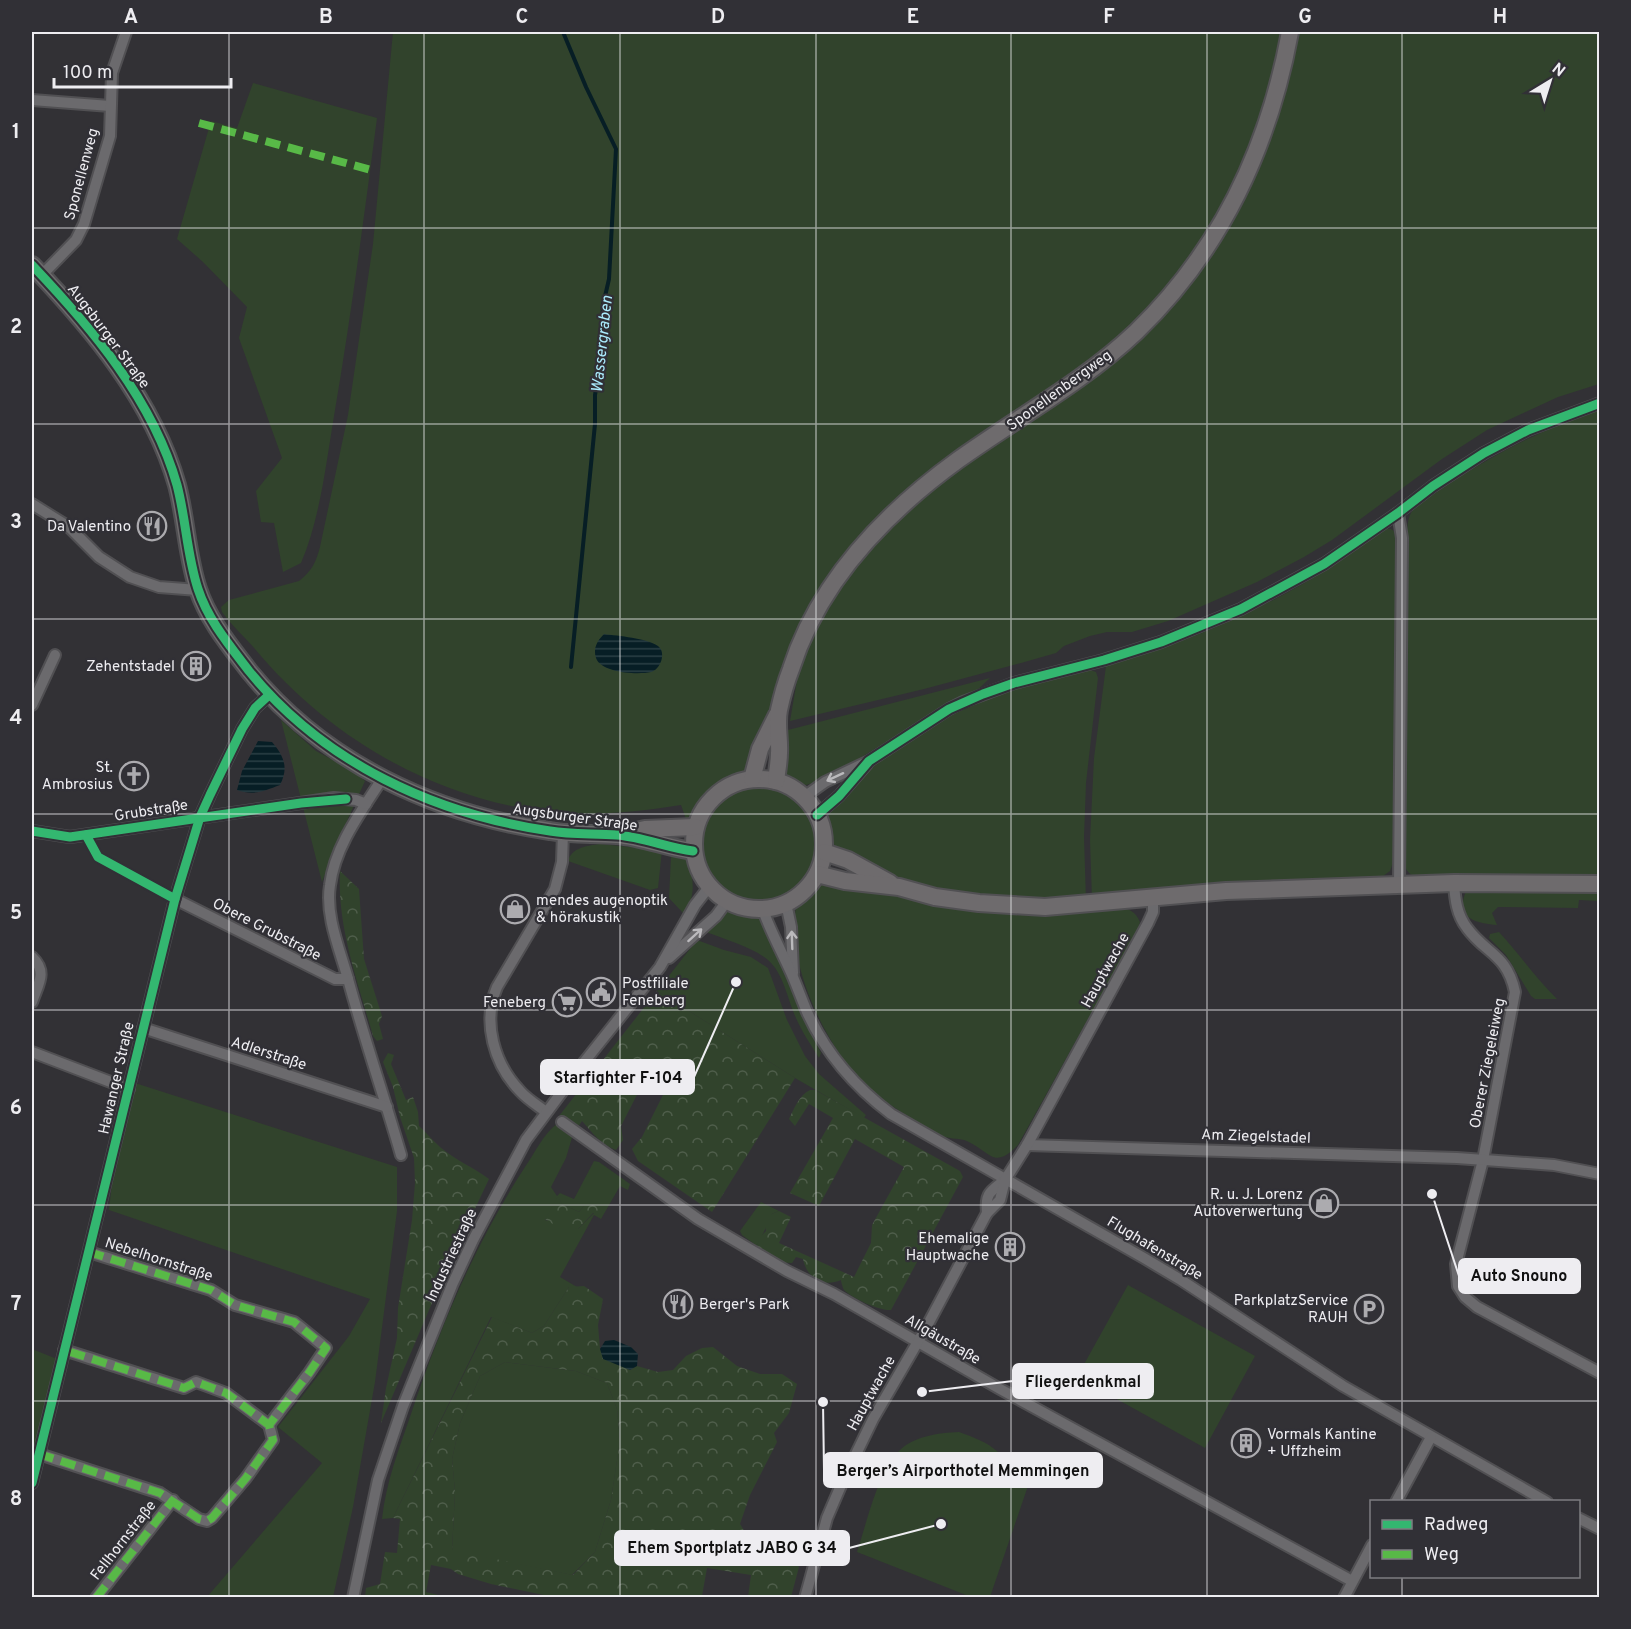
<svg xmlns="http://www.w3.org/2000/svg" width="1631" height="1629" viewBox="0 0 1631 1629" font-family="Overpass,sans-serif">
<defs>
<pattern id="forest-crowns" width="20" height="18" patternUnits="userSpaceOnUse" patternTransform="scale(1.5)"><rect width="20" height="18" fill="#31432c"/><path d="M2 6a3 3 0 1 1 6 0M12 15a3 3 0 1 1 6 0" fill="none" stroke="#4f5e4b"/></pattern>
<pattern id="water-rules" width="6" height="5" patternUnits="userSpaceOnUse" patternTransform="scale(1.5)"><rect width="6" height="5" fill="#071e25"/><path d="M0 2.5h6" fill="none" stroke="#2b3f45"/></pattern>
</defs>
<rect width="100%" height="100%" fill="#323135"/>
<g fill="#31432c" fill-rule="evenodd">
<path d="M393,32h888c-5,29 -11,59 -20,88 -26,74 -70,145 -125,199 -36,36 -77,65 -118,94 -43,32 -86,63 -129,94 -40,38 -74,83 -97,134 -7,17 -11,36 -17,53 -8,27 -19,52 -29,78 -16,4 -31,12 -42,24 -8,8 -9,17 -18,23l-5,-14c-50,8 -103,13 -154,4 -106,-18 -203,-77 -272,-160 -10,-12 -24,-24 -33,-37l-1,-5 8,-7 70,-19c13,-10 17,-19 21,-34l28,-132 25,-171z"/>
<path d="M1297,32h302v352l-41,13 -71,33 -45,29 -110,81 -28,17 -47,25 -89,39 -36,11h-25l-17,4 -26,10 -8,7 -35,10 -97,26 -134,32 11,-64 33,-65 48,-58 80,-70 66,-42 165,-145 27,-34 24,-41 20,-47 27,-85z"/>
<path d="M253,83l124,35c-13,99 -26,199 -43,298 -8,48 -14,103 -33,147l-18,9 -9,-49 -13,-1 -5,-31 26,-33 -43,-120 8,-31 -44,-45 -26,-23 34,-118 26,7z"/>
<path d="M1599,410v469l-178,-1c-9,-2 -13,-4 -17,-13l3,-325c0,-9 0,-20 4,-27 6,-10 20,-17 29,-23 50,-34 102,-61 159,-80z"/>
<path d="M1386,529h5l4,3 1,7 -2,321 -4,11 -11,8 -287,20 -2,-59 4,-82 12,-92c77,-22 155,-55 223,-98 20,-12 37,-27 57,-39z"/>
<path d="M1087,669l9,3 2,6 -12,105 -2,54 2,63 -68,2 -66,-8 -47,-12 -23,-8 -45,-26c-7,-7 -11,-19 -9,-29 7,-37 115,-104 149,-118 35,-15 73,-22 110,-32z"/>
<path d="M990,678l-17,16 -60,32 -90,54 -17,5 -12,-3 -8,-8 -3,-15 1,-28z"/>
<path d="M281,720l35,31 36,19 13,11 -27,60 -16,41z"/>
<circle cx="759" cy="843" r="59"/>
<path d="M600,844l62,6 -4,38 -8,2 -82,-29c4,-14 19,-15 32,-17z"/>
<path d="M675,852l14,9c4,20 8,36 -6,52l-14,-15 2,-41z"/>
<path d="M817,884h22l279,23c12,2 17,4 22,15l-3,9 -119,214c-26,26 -26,6 -54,-5 -7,-2 -15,-1 -22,-4 -22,-11 -63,-37 -80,-54 -30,-31 -58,-86 -65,-129 -1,-10 -5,-41 1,-50 2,-3 15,-13 19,-19z"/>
<path d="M1467,889l132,1v11l-20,-1 -1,8 -80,-1 -6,6 5,12c-24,-2 -43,-8 -30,-36z"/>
<path d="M730,907l27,9 5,5 35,83 24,49 -2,5c-8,-13 -17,-26 -23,-40 -9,-20 -12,-44 -28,-58 -15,-13 -45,-21 -64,-29z"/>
<path d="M1499,932c20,22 37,46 58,67h-22l-4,-3 -25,-41 -17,-17 1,-4z"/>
<path d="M697,940l27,10 27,7 17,11 19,52 18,36 14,18 47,41 -2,3 -69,-40 -138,-87z"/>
<path d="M135,1083l262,84v44l-22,171 -22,125 -20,90h-126l115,-134 -44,-36 71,-91 21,-37 -261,-89 3,-27z"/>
<path d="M558,1123l15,11 -7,24 -15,29 6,9 3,-3 14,6 20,-38 5,1 31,22 -2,6 -8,-4 -19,33 -7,-4 -34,62 17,10h-8l-25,39 -12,7 -41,-16 -98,201 -11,1c4,-37 17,-70 29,-105 29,-87 64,-170 114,-247 10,-14 18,-33 33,-44zM558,1197l4,7 17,8 5,-6 10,7 -16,16 -33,-9z"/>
<path d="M761,1202l18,9 -7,3c-4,12 -10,20 -15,32l-15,-11 -2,-4z"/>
<path d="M1128,1285l127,71 -50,92 -128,-71z"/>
<path d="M32,1349l25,10 -25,105z"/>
<path d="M505,1362l71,9 31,12 10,26 3,32 -9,59 -16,52 -23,23 -120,-24 3,-59 -3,-33 8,-36 20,-47z"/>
<path d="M959,1432c14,5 28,10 39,20 16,15 5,19 32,28l-40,117h-19l-114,-45c9,-27 21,-80 41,-100 15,-16 40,-19 61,-20z"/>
</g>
<g fill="url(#forest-crowns)" fill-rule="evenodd">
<path d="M340,871l19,18 5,70 18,57 -3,8 4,15 -6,2 -4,-5c-15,-54 -36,-109 -33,-165z"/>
<path d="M657,991l138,87 -83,134 -74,-51 -6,-12 10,-12 22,-44 -21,-10 -22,43 2,14 -7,10c-15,-5 -23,-17 -34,-29l-4,6 -19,-11z"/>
<path d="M388,1053l6,2 -3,9 15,36 7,-3 5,15 1,14c7,6 13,14 21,21 15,13 33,20 49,32l-43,91 -65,153 5,-35 11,-50 1,-30 14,-88 3,-37 -1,-25 -14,-41 -7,-30 -10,-25z"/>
<path d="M810,1090h5l145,81 3,6 -72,133c-12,1 -39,-12 -47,-20 -1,-2 -3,-8 -3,-10 -19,8 -34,-2 -38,-21l-7,-2 -4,6c-15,-1 -26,-5 -35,-17l3,-9 6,-6 -1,-8 7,-9 7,-3 12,6 -12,26 75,34 17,-34 1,-18 32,-58 -49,-28 -36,67 -29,-13 43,-75 -24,-14 -14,22 -6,-7c5,-10 10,-24 21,-29z"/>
<path d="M587,1193l12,1 5,7 -3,12h-8l-15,16 -19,-1 -14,-9 13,-23 4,8 17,8 5,-6 -1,-8z"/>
<path d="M584,1286l19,13 -5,26 2,24 30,21 7,-4 21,6 15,-2 13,-14 16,-8 11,-1 24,19 23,8h22l15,10 -8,29 -15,20 3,9 -27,53 -10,29 11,18 39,14 9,11 -8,30h-43l3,-22 -44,-7 -5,28 9,1 -153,1 -67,-14 -33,-10 -7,-5 -20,-4 -5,27 20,5 -81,1 1,-10 14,-4 5,-32 12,1 3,-34 -7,-1 99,-201 40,16 12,-7 25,-39zM505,1362l71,9 31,12 10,26 3,31 -9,60 -16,52 -22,23 -121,-25 3,-58 -3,-33 8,-36 20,-47z"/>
</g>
<g fill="url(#water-rules)">
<path d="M604,634c15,2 42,4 54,12 9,7 2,24 -7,26 -13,3 -50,1 -55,-14 -3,-10 1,-17 8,-24z"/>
<path d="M258,741l14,1c12,14 17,26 8,43 -16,6 -27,11 -43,5l5,-19z"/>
<path d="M614,1340l17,7 7,7 -1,12 -7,4 -27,-11 -3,-10 5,-8z"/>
</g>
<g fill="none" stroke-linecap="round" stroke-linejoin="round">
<path stroke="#071e25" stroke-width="4" d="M563,32l23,55 30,62 -7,130 -6,26 -2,55 -6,35v29l-24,243"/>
<g stroke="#515053" stroke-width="14">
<g id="street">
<path d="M32,100l78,6"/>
<path d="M42,275l34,-35 8,-16 26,-88 2,-63 14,-41"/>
<path d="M32,504l37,23 30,30 31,20 29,10 39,3"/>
<path d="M1398,513l4,25 -3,347"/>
<path d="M32,705l23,-50"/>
<path d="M382,779c-21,33 -47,67 -52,106 -5,31 10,65 18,94 16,59 36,117 53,176"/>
<path d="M804,797l21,-15 44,-21 80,-52 14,-7 51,-19 90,-23 57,-18 80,-33 83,-45 74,-51 35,-27 51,-33 44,-23 72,-27"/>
<path d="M817,815l22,-19 28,-32"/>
<path d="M32,831l38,6 264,-39 22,2 10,4"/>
<path d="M1454,883c1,17 3,32 13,45 19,26 40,26 48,64l-32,168 -27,104 2,22 7,11 12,10 123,66"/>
<path d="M175,899l160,80h13"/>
<path d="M786,903l5,24 2,46"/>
<path d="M763,910c8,23 20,44 30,67 5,12 9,23 14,35 19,42 47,74 84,102l253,144 37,22 162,106 204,116"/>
<path d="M32,957c16,15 6,27 0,45"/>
<path d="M669,958l47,-42 11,-15"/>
<path d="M143,1028l244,79"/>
<path d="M32,1052l97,37"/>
<path d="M546,1112c-9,-7 -19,-13 -26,-21 -26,-27 -38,-69 -23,-104l58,-98 7,-27 1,-30"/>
<path d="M562,1122l136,97 89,52 47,23 166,95 352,192"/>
<path d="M1027,1145l430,13 97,7 46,9"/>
<path d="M987,1213c-2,-20 3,-21 18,-33"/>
<path d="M89,1252l122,38 24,15 59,17 32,26 -17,25 -40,52"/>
<path d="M39,1454l121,39 39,26 8,2 5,-3 34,-40 27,-38 -4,-15 -43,-32 -30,-11 -12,6 -120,-38"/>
<path d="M32,1483l143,-584 25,-82 10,-22 32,-66 13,-21 14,-13"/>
<path d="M1396,1502l35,-65"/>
<path d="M1578,1518l22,11"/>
<path d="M96,1598l77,-98"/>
<path d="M353,1598l25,-118 25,-74 49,-121 21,-45 53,-100 59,-79 75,-94 35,-62 14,-18"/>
<path d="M805,1598l22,-80 15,-35 31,-64 54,-93 60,-113 13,-13 5,-20 22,-35 121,-222 5,-11v-15"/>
<path d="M1344,1598l28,-53"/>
</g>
</g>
<g stroke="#515053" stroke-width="20">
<g id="secondary">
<path d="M32,265c59,62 121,135 145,220 9,34 10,71 21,104 10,31 32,57 51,82 75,92 185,143 301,160 22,4 45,2 67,4 26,2 51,13 76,16"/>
<circle cx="759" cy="844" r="65"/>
<path d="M752,779l8,-30 17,-34"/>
<path d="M776,781c1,-9 3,-19 3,-28 1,-14 -3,-29 0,-43 3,-14 7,-28 12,-41 28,-88 94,-156 167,-209 60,-43 124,-77 178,-128 85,-82 133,-186 154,-300"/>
<path d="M624,834l21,-5 50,-2"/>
<path d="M824,852l24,8 42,23"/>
<path d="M817,874l28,7 54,6 36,10 44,6 66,4 181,-16 228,-8 146,1"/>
</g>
</g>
<use href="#street" stroke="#6b6a6d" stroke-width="10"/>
<use href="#secondary" stroke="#6e6b6d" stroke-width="16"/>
<g stroke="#58b947" stroke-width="8" stroke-dasharray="15 8" stroke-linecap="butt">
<path d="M199,123l176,48"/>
<path d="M89,1252l122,38 24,15 59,17 32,26 -17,25 -40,52"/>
<path d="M39,1454l121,39 39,26 8,2 5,-3 34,-40 27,-38 -4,-15 -43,-32 -30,-11 -12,6 -120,-38"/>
<path d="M96,1598l77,-98"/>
</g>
<g stroke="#313036" stroke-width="13">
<g id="cycleway">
<path d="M32,265c59,62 121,135 145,220 9,34 10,71 21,104 10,31 32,57 51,82 75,92 185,143 301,160 22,4 45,2 67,4 26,2 51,13 76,16"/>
<path d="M817,815l22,-19 30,-35 80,-52 34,-15 31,-11 90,-23 57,-18 80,-33 83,-45 74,-51 35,-27 51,-33 44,-23 72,-27"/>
<path d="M32,831l38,6 231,-34 45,-4"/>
<path d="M86,835l12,22 77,42"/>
<path d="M32,1483l143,-584 25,-82 10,-22 32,-66 13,-21 14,-13"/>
</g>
</g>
<use href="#cycleway" stroke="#33b770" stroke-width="9"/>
</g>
<defs><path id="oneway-shaft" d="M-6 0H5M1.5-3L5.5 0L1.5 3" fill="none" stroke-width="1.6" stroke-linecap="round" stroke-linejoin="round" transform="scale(1.5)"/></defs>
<g stroke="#bab9bc">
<use href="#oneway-shaft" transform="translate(835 777) rotate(155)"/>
<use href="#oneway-shaft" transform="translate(695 935) rotate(-42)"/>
<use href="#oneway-shaft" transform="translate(792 940) rotate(-92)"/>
</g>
<path fill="none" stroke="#eeedf1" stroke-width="1.5" stroke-opacity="0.55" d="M229,32v1566M424,32v1566M620,32v1566M816,32v1566M1011,32v1566M1207,32v1566M1402,32v1470M32,228h1568M32,424h1568M32,619h1568M32,814h1568M32,1010h1568M32,1205h1568M32,1401h1568M1402,1576v22"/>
<defs>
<g id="restaurant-ring" transform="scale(1.5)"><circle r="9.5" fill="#313036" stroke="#acabaf" stroke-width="1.5"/><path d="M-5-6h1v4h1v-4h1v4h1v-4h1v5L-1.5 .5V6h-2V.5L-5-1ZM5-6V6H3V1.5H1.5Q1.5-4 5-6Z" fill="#acabaf"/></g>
<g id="building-ring" transform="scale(1.5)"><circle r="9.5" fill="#313036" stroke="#acabaf" stroke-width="1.5"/><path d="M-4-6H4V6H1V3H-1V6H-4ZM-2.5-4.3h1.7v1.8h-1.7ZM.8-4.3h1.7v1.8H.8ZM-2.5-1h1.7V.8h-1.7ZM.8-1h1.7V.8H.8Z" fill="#acabaf"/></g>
<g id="church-ring" transform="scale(1.5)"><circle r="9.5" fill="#313036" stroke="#acabaf" stroke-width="1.5"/><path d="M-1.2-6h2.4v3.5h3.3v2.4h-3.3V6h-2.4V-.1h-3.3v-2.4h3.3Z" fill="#acabaf"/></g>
<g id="shop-ring" transform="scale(1.5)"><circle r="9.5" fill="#313036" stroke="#acabaf" stroke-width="1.5"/><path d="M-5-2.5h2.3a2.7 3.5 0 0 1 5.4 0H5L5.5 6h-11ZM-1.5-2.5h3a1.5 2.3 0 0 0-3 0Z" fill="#acabaf"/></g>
<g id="civic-ring" transform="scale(1.5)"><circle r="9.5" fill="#313036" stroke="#acabaf" stroke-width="1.5"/><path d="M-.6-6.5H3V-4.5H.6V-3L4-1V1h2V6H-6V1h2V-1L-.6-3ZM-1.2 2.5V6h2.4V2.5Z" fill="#acabaf"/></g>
<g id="supermarket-ring" transform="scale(1.5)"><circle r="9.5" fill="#313036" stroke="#acabaf" stroke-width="1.5"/><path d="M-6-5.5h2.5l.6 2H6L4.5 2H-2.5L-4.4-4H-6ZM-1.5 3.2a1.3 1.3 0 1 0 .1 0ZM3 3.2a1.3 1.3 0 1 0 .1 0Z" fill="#acabaf"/></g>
<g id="parking-ring" transform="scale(1.5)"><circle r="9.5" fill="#313036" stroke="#acabaf" stroke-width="1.5"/><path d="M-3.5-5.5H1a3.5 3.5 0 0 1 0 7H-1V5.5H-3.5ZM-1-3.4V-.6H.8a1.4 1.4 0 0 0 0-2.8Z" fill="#acabaf"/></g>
</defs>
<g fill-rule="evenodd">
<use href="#restaurant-ring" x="152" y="526"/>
<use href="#building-ring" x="196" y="666"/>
<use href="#church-ring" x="134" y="776"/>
<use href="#shop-ring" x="515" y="909"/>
<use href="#civic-ring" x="601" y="992"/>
<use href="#supermarket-ring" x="567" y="1002"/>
<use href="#shop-ring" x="1324" y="1203"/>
<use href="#building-ring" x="1010" y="1247"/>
<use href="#restaurant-ring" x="678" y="1304"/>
<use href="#parking-ring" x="1369" y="1309"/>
<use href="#building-ring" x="1246" y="1443"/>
</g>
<g text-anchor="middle" stroke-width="4.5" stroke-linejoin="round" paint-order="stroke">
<g font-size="15" fill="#eeedf1" stroke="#313036">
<text transform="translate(81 174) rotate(-75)" y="5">Sponellenweg</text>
<text transform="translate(109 336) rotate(53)" y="5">Augsburger Straße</text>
<text transform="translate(1059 390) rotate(-36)" y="5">Sponellenbergweg</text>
<text transform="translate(151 810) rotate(-9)" y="5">Grubstraße</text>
<text transform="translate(575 817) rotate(8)" y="5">Augsburger Straße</text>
<text transform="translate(267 929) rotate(27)" y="5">Obere Grubstraße</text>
<text transform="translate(1105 970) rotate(-61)" y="5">Hauptwache</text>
<text transform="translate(269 1053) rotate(18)" y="5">Adlerstraße</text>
<text transform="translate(1487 1063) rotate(-79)" y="5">Oberer Ziegeleiweg</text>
<text transform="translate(116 1078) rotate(-77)" y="5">Hawanger Straße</text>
<text transform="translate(1256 1136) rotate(2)" y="5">Am Ziegelstadel</text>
<text transform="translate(1155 1248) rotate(31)" y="5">Flughafenstraße</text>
<text transform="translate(451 1255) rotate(-65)" y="5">Industriestraße</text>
<text transform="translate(159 1259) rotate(18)" y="5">Nebelhornstraße</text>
<text transform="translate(943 1339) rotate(30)" y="5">Allgäustraße</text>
<text transform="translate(871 1393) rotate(-61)" y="5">Hauptwache</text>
<text transform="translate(123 1540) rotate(-52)" y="5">Fellhornstraße</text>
</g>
<g font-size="15" fill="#eeedf1" stroke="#313036" text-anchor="end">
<text x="131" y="531">Da Valentino</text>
<text x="175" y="671">Zehentstadel</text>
<text x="113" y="772">St.<tspan x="113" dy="17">Ambrosius</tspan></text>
<text x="536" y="905" text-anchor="start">mendes augenoptik<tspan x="536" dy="17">&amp; hörakustik</tspan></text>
<text x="622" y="988" text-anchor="start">Postfiliale<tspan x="622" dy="17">Feneberg</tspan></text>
<text x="546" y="1007">Feneberg</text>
<text x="1303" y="1199">R. u. J. Lorenz<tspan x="1303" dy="17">Autoverwertung</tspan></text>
<text x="989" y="1243">Ehemalige<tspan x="989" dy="17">Hauptwache</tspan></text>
<text x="1348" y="1305">ParkplatzService<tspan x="1348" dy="17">RAUH</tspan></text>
<text x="699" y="1309" text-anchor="start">Berger's Park</text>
<text x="1267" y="1439" text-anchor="start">Vormals Kantine<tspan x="1267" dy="17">+ Uffzheim</tspan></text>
</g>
<g font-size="16" font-style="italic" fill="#abecfd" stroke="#313036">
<text transform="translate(601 344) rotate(-84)" y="6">Wassergraben</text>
</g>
</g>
<path fill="none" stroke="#eeedf1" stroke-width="2" d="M736 982L694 1077M1432 1194L1459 1276M922 1392L1013 1381M823 1402L824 1470M941 1524L849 1548"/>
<g fill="#eeedf1" stroke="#313036" stroke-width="2">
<circle cx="736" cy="982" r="6"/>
<circle cx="1432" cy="1194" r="6"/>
<circle cx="922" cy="1392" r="6"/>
<circle cx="823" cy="1402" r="6"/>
<circle cx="941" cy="1524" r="6"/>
</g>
<g fill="#eeedf1" stroke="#eeedf1" stroke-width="2">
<rect x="541" y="1060" width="153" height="34" rx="6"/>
<rect x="1459" y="1259" width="121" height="34" rx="6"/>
<rect x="1013" y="1364" width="140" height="34" rx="6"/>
<rect x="824" y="1453" width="278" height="34" rx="6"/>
<rect x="615" y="1531" width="234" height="34" rx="6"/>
</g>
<g font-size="16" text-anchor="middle" font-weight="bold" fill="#111">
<text x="618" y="1083">Starfighter F-104</text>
<text x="1519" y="1281">Auto Snouno</text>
<text x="1083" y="1387">Fliegerdenkmal</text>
<text x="963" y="1476">Berger’s Airporthotel Memmingen</text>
<text x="732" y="1553">Ehem Sportplatz JABO G 34</text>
</g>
<rect width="1631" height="1629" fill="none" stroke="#313036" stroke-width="66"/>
<rect x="1370" y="1500" width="210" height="78" fill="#313036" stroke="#7d7c81" stroke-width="1.5"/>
<rect x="1382" y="1520" width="30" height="9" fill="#33b770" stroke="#7d7c81" stroke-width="1.5"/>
<text x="1424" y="1530" font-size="18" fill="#eeedf1">Radweg</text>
<rect x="1382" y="1550" width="30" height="9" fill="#58b947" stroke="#7d7c81" stroke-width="1.5"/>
<text x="1424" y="1560" font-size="18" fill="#eeedf1">Weg</text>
<g transform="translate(1550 81) rotate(38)" stroke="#313036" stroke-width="4.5" paint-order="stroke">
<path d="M0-4.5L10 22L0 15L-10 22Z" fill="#eeedf1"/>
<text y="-9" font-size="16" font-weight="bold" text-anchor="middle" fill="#eeedf1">N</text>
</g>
<path d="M54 78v9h177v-9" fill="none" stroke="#eeedf1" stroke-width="3"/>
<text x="63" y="78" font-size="18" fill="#eeedf1" stroke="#313036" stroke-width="4.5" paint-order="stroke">100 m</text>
<rect x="33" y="33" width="1565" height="1563" fill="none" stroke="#eeedf1" stroke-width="2"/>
<g font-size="20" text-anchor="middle" font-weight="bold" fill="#eeedf1">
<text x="131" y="23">A</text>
<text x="326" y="23">B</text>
<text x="522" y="23">C</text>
<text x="718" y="23">D</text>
<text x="913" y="23">E</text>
<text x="1109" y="23">F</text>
<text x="1305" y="23">G</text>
<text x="1500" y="23">H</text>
<text x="16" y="138">1</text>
<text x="16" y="333">2</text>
<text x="16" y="528">3</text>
<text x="16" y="724">4</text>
<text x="16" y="919">5</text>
<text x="16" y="1114">6</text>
<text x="16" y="1310">7</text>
<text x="16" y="1505">8</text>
</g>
</svg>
